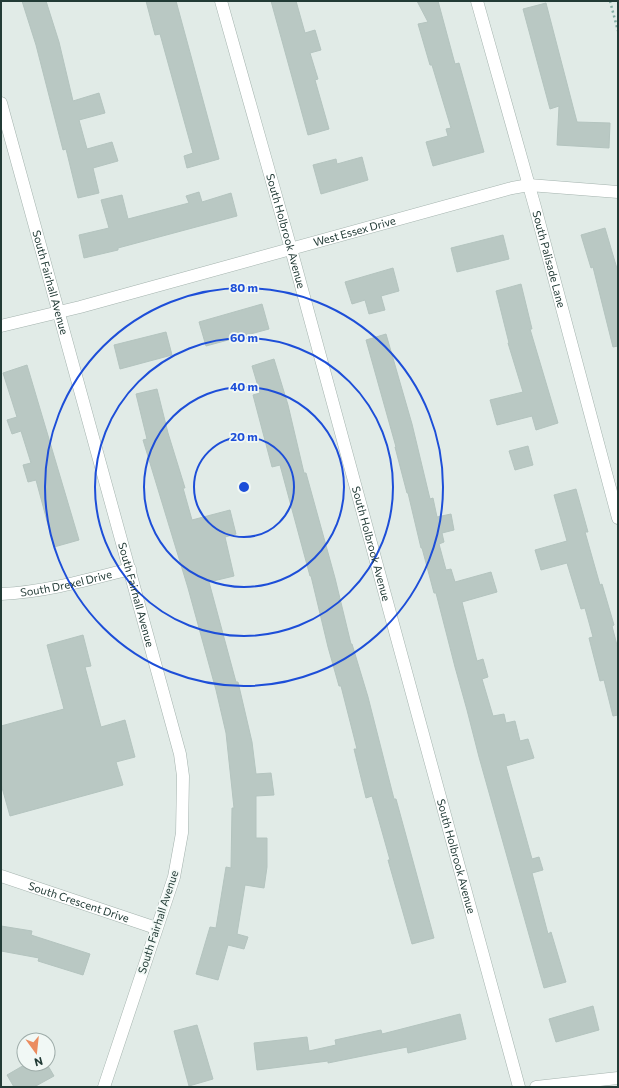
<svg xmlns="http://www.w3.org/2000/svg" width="619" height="1088" viewBox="0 0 619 1088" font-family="Commissioner,sans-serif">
<rect width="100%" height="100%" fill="#e1ebe7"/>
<g fill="#b9c8c3" stroke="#b4c4bf">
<path d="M22,1h24l13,41 14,59 26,-8 6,20 -26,7 8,29 25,-7 6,19 -25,7 6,25 -21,5 -12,-49 -3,1 -27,-105z"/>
<path d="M146,1h30l43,158 -32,9 -3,-12 9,-3 -33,-119 -5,1z"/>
<path d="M271,1h25l9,32 10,-3 6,20 -11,3 8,26 -3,1 14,49 -21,6z"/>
<path d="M417,1h21l17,63 4,-1 25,89 -51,14 -7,-24 22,-6 -2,-7 5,-1 -19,-63h-2l-12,-41 10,-2z"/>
<path d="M546,3l31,119 33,1 -1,25 -52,-3 2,-39 -9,3 -27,-100z"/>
<path d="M362,157l6,23 -47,14 -8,-29 23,-6 1,5z"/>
<path d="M199,192l3,10 29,-9 6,23 -119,32v2l-34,8 -5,-23 30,-7 -8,-28 21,-5 6,24 61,-16 -3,-7z"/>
<path d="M605,228l13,44v74l-5,1 -20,-80 -2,1 -10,-33z"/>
<path d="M503,235l6,24 -52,13 -6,-24z"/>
<path d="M393,268l6,23 -18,5 4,14 -16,4 -4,-14 -13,4 -7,-22z"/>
<path d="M521,284l11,45h-2l28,94 -22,7 -4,-14 -35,9 -7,-25 33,-8 -15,-49h1l-13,-52z"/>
<path d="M262,304l7,25 -63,17 -7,-24z"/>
<path d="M166,332l6,23 -52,14 -6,-24z"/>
<path d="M386,334l26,90 18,75 3,-1 4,19 14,-3 3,16 -12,3 2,9 -5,2 7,26 5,-1 4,13 36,-10 6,20 -35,10 15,59 6,-2 5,18 -6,2 11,37 11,-2 2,9 9,-2 5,20 8,-2 6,19 -28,8 26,93 7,-2 4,13 -11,3 16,61 3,-2 15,50 -22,6 -65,-231 -12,-47 -12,-43 -19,-74h-2l-12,-45h-1l-13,-55h-1l-12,-46h1l-30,-107z"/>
<path d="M274,359l14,46 16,68h2l29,105 16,66h1l16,53 26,102h2l38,139 -22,6 -24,-84h2l-18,-64 -6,2 -12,-49h3l-16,-63h-2l-11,-39 -17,-71h-1l-30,-111 -8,2 -19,-72 7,-2 -8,-27z"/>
<path d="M27,365l52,175 -25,7 -18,-67 -8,2 -5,-17 8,-2 -10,-32 -9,3 -5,-14 10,-3 -14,-44z"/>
<path d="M157,389l11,44 17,55h-2l9,32 38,-10 6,24 -11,3 9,39 -25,6 27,100h2l14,60 4,32 15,-1 3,22 -18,1v42h11v29l-3,21 -19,-3 -8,49 11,3 -4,12 -16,-4 -10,35 -22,-6 14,-47 6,1 10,-61 5,1 1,-60h2l-8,-75 -10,-43 -28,-102 -45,-148 4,-1 -11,-45z"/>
<path d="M528,446l5,19 -18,5 -6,-19z"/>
<path d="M576,489l12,43h-3l15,53 2,-1 12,41 -2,1 6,23v66l-5,1 -9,-36 -4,1 -11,-43 4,-1 -8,-29 -4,1 -14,-46 -26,7 -6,-20 32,-9 -13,-46z"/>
<path d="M83,635l8,31 -6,1 16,60 24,-7 10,37 -19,5 7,23 -113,31 -9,-32v-58l63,-17 -17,-64z"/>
<path d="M1,926l31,5 -1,4 59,19 -7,21 -45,-14 1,-3 -38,-7z"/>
<path d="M593,1006l6,24 -43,12 -7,-23z"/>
<path d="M460,1014l6,25 -58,14 -1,-6 -79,16v-2l-71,9 -3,-27 53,-6 2,14 27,-6 -1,-5 46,-10 1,4z"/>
<path d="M197,1025l16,54 -24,7 -15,-55z"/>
<path d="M26,1064h21l7,12 -20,11h-20l-7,-12z"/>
</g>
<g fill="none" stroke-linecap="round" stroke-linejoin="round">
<g stroke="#a4b3ae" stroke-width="13">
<g id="minor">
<path id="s1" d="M221,1l70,248 228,838"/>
<path id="s2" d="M477,1l58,206 83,311"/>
<path id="s3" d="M1,103l179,651 3,22 -1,57 -8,44 -70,210"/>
<path id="s4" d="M1,326l79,-19 432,-119 17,-3 89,7"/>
<path id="s5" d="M1,594c44,-2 86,-14 129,-25"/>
<path id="s6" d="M1,876l155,52"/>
<path d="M536,1087l82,-9"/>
</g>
</g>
<path stroke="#83ada3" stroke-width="2.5" stroke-dasharray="2 3" stroke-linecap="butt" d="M610,1l8,30"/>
<use href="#minor" stroke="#fff" stroke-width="12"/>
</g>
<g fill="none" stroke="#1d4ed8" stroke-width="2">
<circle cx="244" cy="487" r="50"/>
<circle cx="244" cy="487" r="100"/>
<circle cx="244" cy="487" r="149"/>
<circle cx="244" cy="487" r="199"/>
</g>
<g text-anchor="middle" stroke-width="3.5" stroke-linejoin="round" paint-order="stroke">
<g font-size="11" fill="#223b36" stroke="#f1f8f5">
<text dy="4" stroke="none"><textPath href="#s1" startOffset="239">South Holbrook Avenue</textPath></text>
<text dy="4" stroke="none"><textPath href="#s4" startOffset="366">West Essex Drive</textPath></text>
<text dy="4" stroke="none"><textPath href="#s2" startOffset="268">South Palisade Lane</textPath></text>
<text dy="4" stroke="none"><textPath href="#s3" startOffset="186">South Fairhall Avenue</textPath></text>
<text dy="4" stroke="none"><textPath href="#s1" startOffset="563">South Holbrook Avenue</textPath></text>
<text dy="4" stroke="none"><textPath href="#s5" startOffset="66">South Drexel Drive</textPath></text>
<text dy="4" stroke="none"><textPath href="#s3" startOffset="510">South Fairhall Avenue</textPath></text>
<text dy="4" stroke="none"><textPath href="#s1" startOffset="887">South Holbrook Avenue</textPath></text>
<text dy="4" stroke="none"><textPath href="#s6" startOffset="82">South Crescent Drive</textPath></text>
<text transform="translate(158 922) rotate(-72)" y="4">South Fairhall Avenue</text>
</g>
</g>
<circle cx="244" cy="487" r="6" fill="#1d4ed8" stroke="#f1f8f5" stroke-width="2"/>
<g font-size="12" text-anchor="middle" font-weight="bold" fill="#1d4ed8" stroke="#f1f8f5" stroke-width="3.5" stroke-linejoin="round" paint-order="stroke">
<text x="244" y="292">80 m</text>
<text x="244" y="342">60 m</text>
<text x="244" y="391">40 m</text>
<text x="244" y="441">20 m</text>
</g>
<rect width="619" height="1088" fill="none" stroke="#223b36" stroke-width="4"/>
<g transform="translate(36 1052) rotate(165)"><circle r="19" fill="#f1f8f5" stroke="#9eaca9"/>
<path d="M0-3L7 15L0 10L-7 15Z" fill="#eb8c5f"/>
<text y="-6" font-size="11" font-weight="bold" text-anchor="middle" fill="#223b36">N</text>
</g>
</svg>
